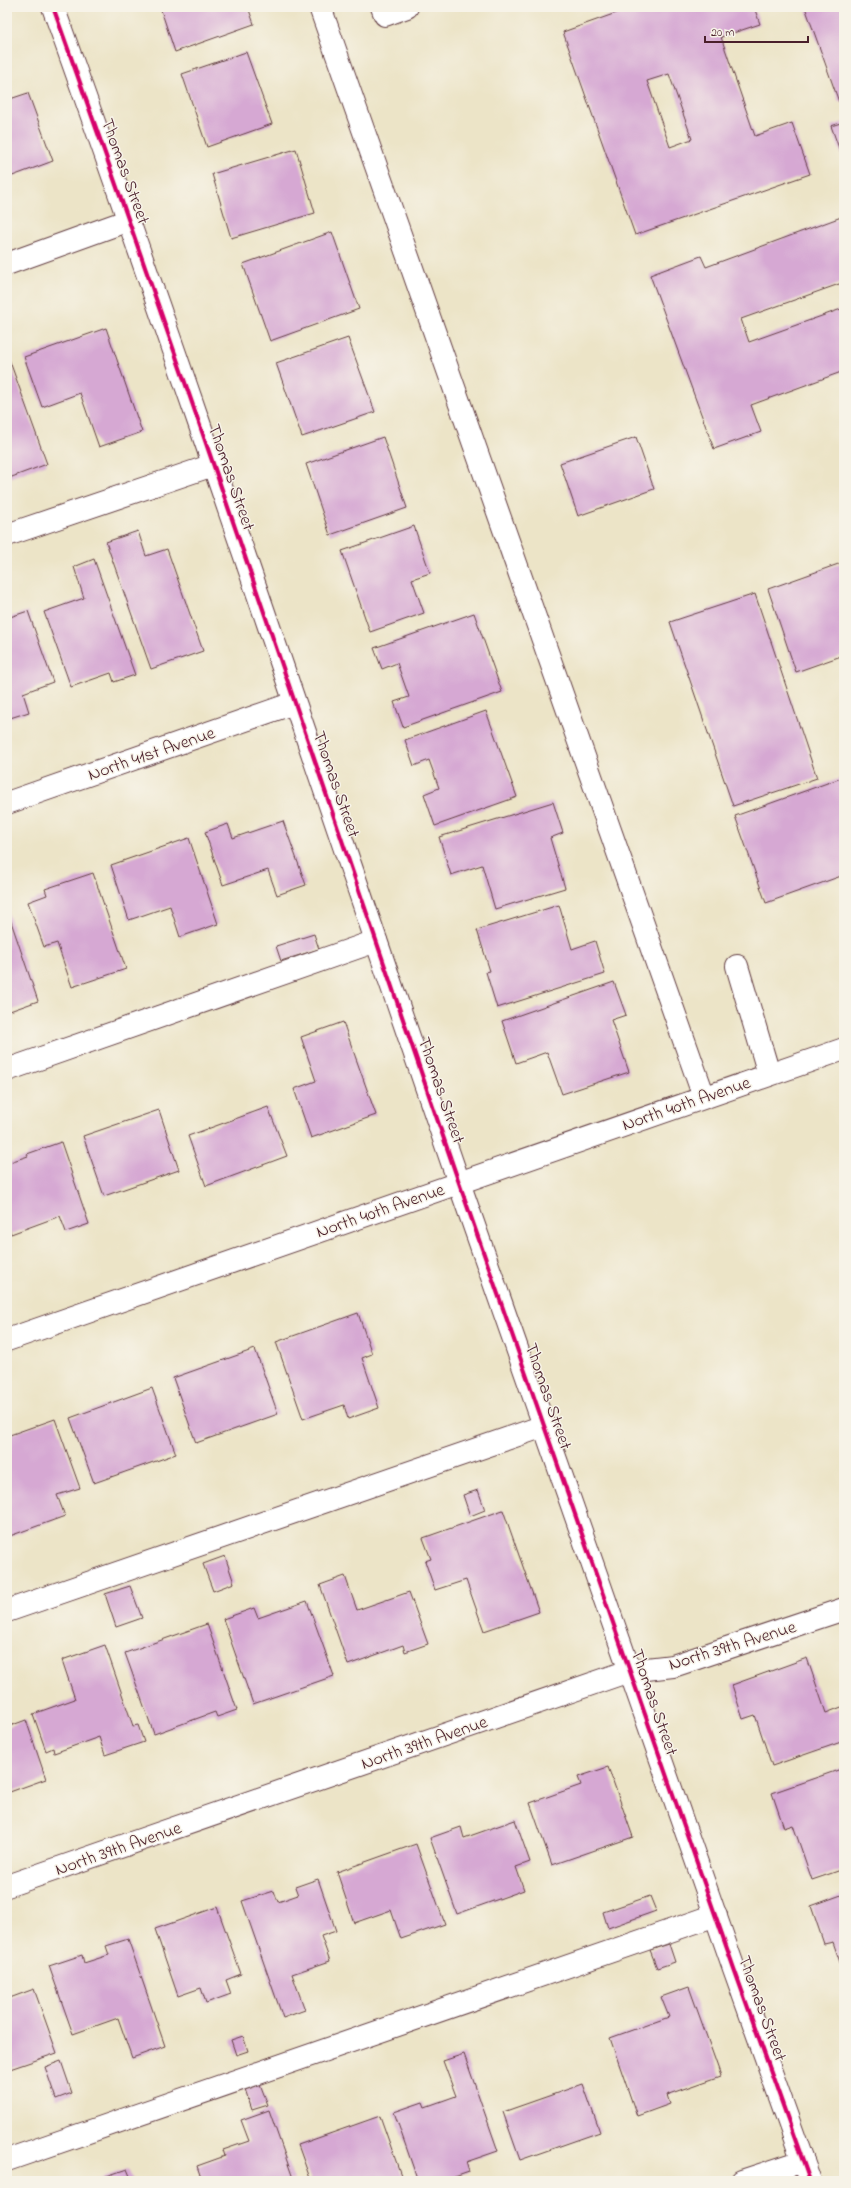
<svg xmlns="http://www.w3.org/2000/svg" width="851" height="2188" viewBox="0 0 851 2188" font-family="'Indie Flower',sans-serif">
<rect width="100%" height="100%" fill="#f7f3e8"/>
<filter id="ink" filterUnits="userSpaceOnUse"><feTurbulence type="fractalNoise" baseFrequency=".025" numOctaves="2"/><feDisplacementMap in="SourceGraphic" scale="8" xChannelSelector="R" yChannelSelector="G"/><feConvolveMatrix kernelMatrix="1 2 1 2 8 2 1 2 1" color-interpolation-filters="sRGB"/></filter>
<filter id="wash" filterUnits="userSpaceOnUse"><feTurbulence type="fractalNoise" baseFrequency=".012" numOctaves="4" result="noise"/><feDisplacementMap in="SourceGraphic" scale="16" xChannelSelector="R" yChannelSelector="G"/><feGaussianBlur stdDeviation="0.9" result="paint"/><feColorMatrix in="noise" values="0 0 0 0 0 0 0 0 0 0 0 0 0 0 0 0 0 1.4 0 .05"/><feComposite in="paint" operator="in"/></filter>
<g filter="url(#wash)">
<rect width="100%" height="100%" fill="#ece4c7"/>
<g id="blocks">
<g fill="#d6a8d3" fill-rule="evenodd">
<path d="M160,7h88l6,17 -79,28z"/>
<path d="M633,7h121l6,17 -39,13 34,99 37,-13 18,51 -175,61 -72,-203zM669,74l23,65 -22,8 -23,-66z"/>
<path d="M805,7h39v94l-5,1z"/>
<path d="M246,52l26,72 -65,23 -25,-73z"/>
<path d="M28,93l25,68 -46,17v-78z"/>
<path d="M844,122v40l-13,-36z"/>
<path d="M296,149l19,64 -84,25 -19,-64z"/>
<path d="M844,216v73l-2,-6 -101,36 8,23 95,-34v63l-93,34 10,27 -47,17 -64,-174 51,-19 5,11z"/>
<path d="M332,232l27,77 -89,32 -27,-77z"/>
<path d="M106,328l36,104 -43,15 -19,-54 -38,14 -18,-50z"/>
<path d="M348,338l27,74 -73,25 -26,-74z"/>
<path d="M9,359l38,105 -38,14 -2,-6v-112z"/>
<path d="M383,437l24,71 -77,27 -24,-71z"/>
<path d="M636,437l18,52 -76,27 -18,-53z"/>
<path d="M414,526l16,47 -18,6 12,34 -54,19 -28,-81z"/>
<path d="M138,531l8,25 21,-7 36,102 -52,18 -45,-127z"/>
<path d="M94,559l41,116 -21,7 -3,-9 -40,14 -27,-75 40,-14 -10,-31z"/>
<path d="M844,562v93l-48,17 -28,-83z"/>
<path d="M755,594l62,184 -84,28 -63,-184z"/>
<path d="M28,611l25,71 -30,11 6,19 -22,7v-101z"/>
<path d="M474,613l28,79 -99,35 -9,-25 15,-5 -12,-34 -15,6 -8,-21z"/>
<path d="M486,711l31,86 -82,29 -11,-32 15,-6 -10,-28 -15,6 -9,-26z"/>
<path d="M844,777v98l-78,28 -31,-87z"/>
<path d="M553,802l10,31 -13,5 15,50 -70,21 -13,-44 -31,10 -12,-38z"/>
<path d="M283,821l23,64 -29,10 -9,-25 -45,15 -18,-53 23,-8 5,14z"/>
<path d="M189,838l29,86 -38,13 -10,-31 -41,14 -18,-55z"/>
<path d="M93,873l33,96 -54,18 -15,-44 -13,4 -16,-45 19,-7 -2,-6z"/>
<path d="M559,905l13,44 23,-8 10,33 -108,34 -11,-36 4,-1 -13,-41z"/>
<path d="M7,910l31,91 -31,11z"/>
<path d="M314,934l5,15 -38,12 -5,-15z"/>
<path d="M614,982l12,33 -15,5 18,52 -67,22 -15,-42 -31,11 -14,-42z"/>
<path d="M343,1022l33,93 -65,23 -17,-49 22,-8 -15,-44z"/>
<path d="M268,1107l19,49 -81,30 -18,-50z"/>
<path d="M159,1110l20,60 -75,26 -21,-60z"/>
<path d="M61,1142l28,82 -23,8 -6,-16 -49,18 -4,-11v-60l21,-7 -1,-2z"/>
<path d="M358,1313l14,41 -10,4 17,50 -31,11 -4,-14 -41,14 -27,-77z"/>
<path d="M255,1349l23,65 -82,29 -23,-65z"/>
<path d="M152,1388l24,66 -82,29 -24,-65z"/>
<path d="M55,1419l25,69 -23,7 8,21 -58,21v-101z"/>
<path d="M478,1490l7,20 -15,6 -7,-21z"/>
<path d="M503,1510l36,102 -55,19 -18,-51 -31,10 -10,-29 6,-2 -8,-21z"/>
<path d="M225,1556l9,27 -21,8 -10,-27z"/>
<path d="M345,1576l12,34 52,-18 19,52 -23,8 -2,-7 -55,20 -28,-80z"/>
<path d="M130,1586l12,32 -26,9 -11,-33z"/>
<path d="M307,1601l27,75 -81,28 -30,-85 31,-11 4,10z"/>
<path d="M207,1624l30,86 -20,7 -2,-5 -61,22 -29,-81z"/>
<path d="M105,1645l28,81 5,-1 6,17 -39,13 -6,-18 -45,16 -1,-5 -7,3 -13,-37 42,-15 -13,-39z"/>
<path d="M807,1658l19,55 18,-7v35l-72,25 -17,-51 -12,4 -11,-34z"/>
<path d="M26,1720l20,59 -39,14v-66z"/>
<path d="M608,1767l25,70 -81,28 -22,-62 51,-18 -3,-8z"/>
<path d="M844,1768v101l-32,11 -19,-55 -9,3 -12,-35z"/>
<path d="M515,1820l15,42 -14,5 8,23 -67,24 -27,-76 31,-11 3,11z"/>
<path d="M416,1844l29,80 -44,15 -10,-29 -37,13 -17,-51z"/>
<path d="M318,1879l18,52 -15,5 9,25 -38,13 13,36 -22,8 -41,-117 32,-10 4,11 20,-7 -3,-8z"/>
<path d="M844,1894v80l-11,-32 -9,2 -13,-38z"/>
<path d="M650,1896l6,15 -48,17 -5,-16z"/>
<path d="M217,1907l24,67 -15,6 5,14 -25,9 -5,-15 -23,8 -23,-67z"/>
<path d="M128,1939l37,107 -33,12 -14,-40 -45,16 -24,-68 33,-11 2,8 25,-8 -3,-9z"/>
<path d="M669,1944l6,18 -18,6 -7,-18z"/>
<path d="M689,1987l32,89 -54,19 3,9 -33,12 -27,-78 59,-21 -8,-20z"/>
<path d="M34,1989l23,64 -50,17v-71z"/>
<path d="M243,2036l5,15 -12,4 -5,-15z"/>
<path d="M464,2054l34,97 -32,11 3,10 -20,7 1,2h-32l-24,-69 29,-10 2,5 31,-11 -13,-35z"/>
<path d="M61,2061l11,32 -16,6 -11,-32z"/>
<path d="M260,2084l8,21 -16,5 -7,-21z"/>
<path d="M583,2084l17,48 -80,28 -17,-48z"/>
<path d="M269,2110l25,71h-92l-5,-15 28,-10 -2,-6 26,-9 -8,-21z"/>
<path d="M380,2116l23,65h-92l-13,-36z"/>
<path d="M127,2169l5,12h-40z"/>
</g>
</g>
</g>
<g filter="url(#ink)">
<use href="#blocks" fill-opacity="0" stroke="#623d42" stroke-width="1"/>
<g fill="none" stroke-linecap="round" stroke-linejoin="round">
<g stroke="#623d42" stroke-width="24">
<g id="minor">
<path d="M53,7c139,388 270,780 404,1170 115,335 233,670 353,1004"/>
<path d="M320,7l384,1090"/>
<path d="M382,7l3,8 22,-8"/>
<path d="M7,264l122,-44"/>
<path d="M7,535l206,-70"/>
<path d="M7,803l287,-100"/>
<path d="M737,966l32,108"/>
<path d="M7,1070l369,-129"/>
<path d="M7,1340l837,-291"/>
<path d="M7,1611l537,-185"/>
<path d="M7,1886l622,-215 44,-5 171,-57"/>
<path d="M7,2160l709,-245"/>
<path d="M742,2181l61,-20"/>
</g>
</g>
<use href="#minor" stroke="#fff" stroke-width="22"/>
<g stroke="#f7f3e8" stroke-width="6">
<path id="cycleway" d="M53,7c139,388 270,780 404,1170 115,335 233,670 353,1004"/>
</g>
<use href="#cycleway" stroke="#d6006c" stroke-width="4"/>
</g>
</g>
<g text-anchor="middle" stroke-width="3" stroke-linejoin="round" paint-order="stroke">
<g font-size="18" fill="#4a1f2b" stroke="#f7f3e8">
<text transform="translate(126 171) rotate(70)" y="6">Thomas Street</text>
<text transform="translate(232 477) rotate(71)" y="6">Thomas Street</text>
<text transform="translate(151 753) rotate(-19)" y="6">North 41st Avenue</text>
<text transform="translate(337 784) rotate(71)" y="6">Thomas Street</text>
<text transform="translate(442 1090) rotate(71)" y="6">Thomas Street</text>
<text transform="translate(686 1103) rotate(-19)" y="6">North 40th Avenue</text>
<text transform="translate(380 1210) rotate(-19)" y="6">North 40th Avenue</text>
<text transform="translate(549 1396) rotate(71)" y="6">Thomas Street</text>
<text transform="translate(732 1645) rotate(-17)" y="6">North 39th Avenue</text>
<text transform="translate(655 1702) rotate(71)" y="6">Thomas Street</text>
<text transform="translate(424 1742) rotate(-19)" y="6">North 39th Avenue</text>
<text transform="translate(118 1848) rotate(-19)" y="6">North 39th Avenue</text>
<text transform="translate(763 2008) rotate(70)" y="6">Thomas Street</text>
</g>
</g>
<rect width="851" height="2188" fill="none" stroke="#f7f3e8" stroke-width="24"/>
<path d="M705 36v6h103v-6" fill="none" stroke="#4a1f2b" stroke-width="2"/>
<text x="711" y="36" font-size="12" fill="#4a1f2b" stroke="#f7f3e8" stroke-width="3" paint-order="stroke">20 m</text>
</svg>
